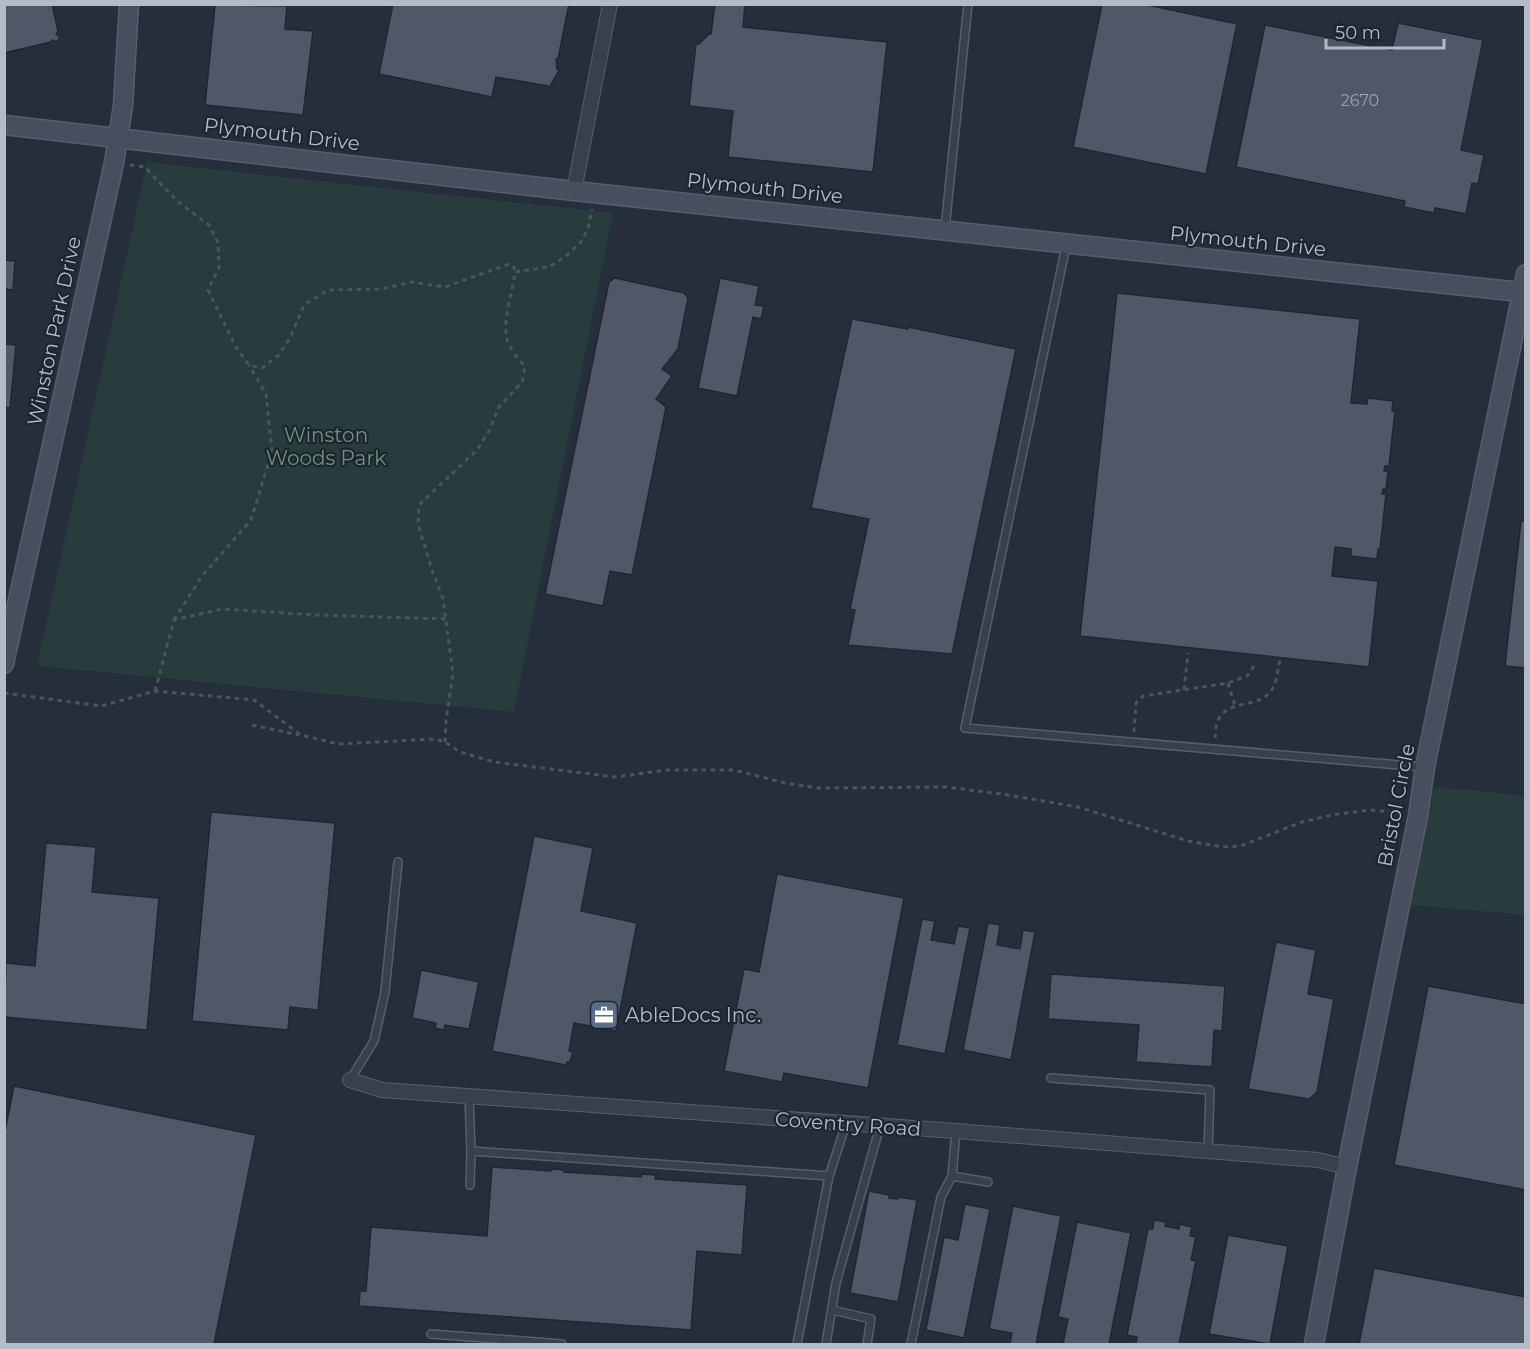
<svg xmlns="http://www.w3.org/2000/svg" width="1530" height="1349" viewBox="0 0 1530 1349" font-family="Montserrat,sans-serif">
<rect width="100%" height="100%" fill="#252e3b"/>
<g fill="#283b3d">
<path d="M147,162l466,51 -99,499 -477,-46z"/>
<path d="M1434,788l25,1 66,7v119l-114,-10z"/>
</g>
<g fill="#4e5867" stroke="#202732" stroke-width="1.5">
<path d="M4,4h48l6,27 -2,3 4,3 -3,5 -5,-2 -1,2 -47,11z"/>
<path d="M393,4h176l-11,55h-2l1,10h3l-11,19 -1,-2 -52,-9 -4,20 -113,-23z"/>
<path d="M715,4h30l-2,23 144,15 -14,130 -145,-15 5,-46 -44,-5 7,-62h3l10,-10h2z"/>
<path d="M1102,4h41l94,20 -31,150 -133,-27z"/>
<path d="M215,5l72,1 -2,23 28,2 -10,84 -98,-10z"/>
<path d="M1398,23l85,17 -22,110 23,5 -6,29 -6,-1 -6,31 -31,-6 -1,5 -30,-6 1,-6 -169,-34 29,-142 127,25z"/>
<path d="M4,260l11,1 -2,29 -9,-1z"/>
<path d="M615,278l69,15 4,5 -10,51 -16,20 10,7 -16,23 10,8 -34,168 -22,-4 -7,35 -58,-12 64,-312z"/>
<path d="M720,278l39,8 -4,19 9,1 -3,13 -8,-2 -16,79 -39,-8z"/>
<path d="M1117,293l243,26 -9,84 16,1 1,-6 25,3 -1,10h3l-6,55h-4l-1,5h4l-2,18h-3l-1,5h4l-6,55h-2l-1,10 -26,-3v-7l-16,-2 -3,29 46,5 -9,86 -289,-31z"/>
<path d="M852,319l56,10v-2l108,22 -64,305 -104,-9 7,-35 -5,-1 19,-90 -58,-11z"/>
<path d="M4,344l12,1 -6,63 -6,-1z"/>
<path d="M1521,521h5v147l-21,-2z"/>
<path d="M211,812l124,11 -17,187 -28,-3 -2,23 -96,-9z"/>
<path d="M534,836l59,12 -12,63 56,12 -21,108 -42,-8 -5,28 4,1 -3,10h-3l-1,3 -74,-14z"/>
<path d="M46,843l50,4 -4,45 67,6 -12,132 -143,-13 2,-54 29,3z"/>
<path d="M777,874l127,24 -36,190 -84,-15 -2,9 -58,-11 20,-102 15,3z"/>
<path d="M922,919l13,2 -4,19 23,4 4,-18 12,2 -25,126 -48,-9z"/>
<path d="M988,923l12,2 -3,20 23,4 3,-19 12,2 -24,128 -48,-10z"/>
<path d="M1276,942l40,8 -8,44 26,5 -17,93 -8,7 -61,-10z"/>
<path d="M421,970l58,12 -10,47 -24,-4 -1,5 -9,-2 1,-5 -24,-5z"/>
<path d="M1051,974l174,12 -3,45 -8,-1 -2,37 -76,-5 3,-37 -91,-6z"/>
<path d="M1428,986l98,18v186l-132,-25z"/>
<path d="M14,1086l242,49 -42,209h-210v-208z"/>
<path d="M492,1167l59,4v-2l13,1v2l77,5 1,-3 14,1 -1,4 92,6 -5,70 -45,-4 -6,79 -332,-24 1,-15h6l5,-64 116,9z"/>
<path d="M869,1191l20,4v3l9,1 1,-2 18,3 -19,102 -48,-9z"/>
<path d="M965,1204l25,5 -26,129 -38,-8 18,-93 14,3z"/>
<path d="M1013,1206l48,10 -25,128h-26l2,-11 -23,-4z"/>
<path d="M1154,1220l12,2 -1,4 14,3v-5l13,3 -2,9 6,1 -5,23 5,1 -17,83h-43l1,-7 -10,-2 21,-106h5z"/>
<path d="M1077,1222l54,11 -22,111h-46l5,-25 -10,-2z"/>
<path d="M1228,1235l60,11 -18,98 -61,-10z"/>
<path d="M1374,1268l152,29v47h-167z"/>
</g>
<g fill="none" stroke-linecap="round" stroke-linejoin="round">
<g stroke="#575e69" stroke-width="10">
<g id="lane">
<path d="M945,229l23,-225"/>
<path d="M1066,246l-101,482 458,39"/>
<path d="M1051,1078l159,12 -2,62"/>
<path d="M350,1080l24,-39 11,-49 13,-130"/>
<path d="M469,1096l2,55 -1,34"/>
<path d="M471,1151l358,25 -32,168"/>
<path d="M829,1176l17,-52"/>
<path d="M952,1176l36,6"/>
<path d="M832,1310l39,9 -4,25"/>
<path d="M431,1334l131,10"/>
<path d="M826,1344l10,-61 44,-157"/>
<path d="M911,1344l30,-147 11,-21 4,-45"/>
</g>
</g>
<g stroke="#575e69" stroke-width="16">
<g id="street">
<path d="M574,191l36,-187"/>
<path d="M350,1080l32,10 574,41 362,29 29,7"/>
</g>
</g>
<g stroke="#575e69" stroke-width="21">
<g id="secondary">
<path d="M4,125l570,66 947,101"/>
<path d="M4,664l110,-501 9,-57 6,-102"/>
<path d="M1314,1344l33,-177 71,-351 7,-49 101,-493"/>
</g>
</g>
<g stroke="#47585b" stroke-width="3" stroke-dasharray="4.5 4.5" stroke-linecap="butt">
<path d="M130,165l15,2 32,34 32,24 9,18 1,25 -11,22 28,57 13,18 13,3 17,-13 12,-19 13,-31 24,-15 54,-1 29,-7 34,5 64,-23 5,3 1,5"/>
<path d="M174,620l28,-44 49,-56 21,-69 -6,-57 -17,-29"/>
<path d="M1228,683l7,23"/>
<path d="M1184,690l4,-37"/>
<path d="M155,691l19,-71 48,-11 95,6 129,4"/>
<path d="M4,693l97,13 54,-15 99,9 47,35 37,9 98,-5 9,3 15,10 34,10 121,15 52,-7h67l51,13 33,5 128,-1 56,7 76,13 110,34 35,6 17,-1 62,-24 30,-7 38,-5 31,3"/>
<path d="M252,725l47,10"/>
<path d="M1134,732l2,-29 7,-7 85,-13 19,-7 9,-13"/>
<path d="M1215,738c1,-5 0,-13 3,-18 10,-21 40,-11 53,-29 6,-9 7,-21 9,-32"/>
<path d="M445,742l1,-22 7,-46 -10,-75 -11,-29 -14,-46 1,-19 58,-55 12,-19 10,-24 23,-25 3,-15c-6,-8 -16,-19 -18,-28 -5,-20 6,-47 8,-67l34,-5 17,-11 15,-14 7,-14 4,-19"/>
</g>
<use href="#lane" stroke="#39404b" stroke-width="7"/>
<use href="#street" stroke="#39404b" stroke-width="14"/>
<use href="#secondary" stroke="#474f5e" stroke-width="18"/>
</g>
<defs>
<g id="office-square" transform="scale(1.5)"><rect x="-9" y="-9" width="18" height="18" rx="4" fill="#5c6f8a" stroke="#1e2530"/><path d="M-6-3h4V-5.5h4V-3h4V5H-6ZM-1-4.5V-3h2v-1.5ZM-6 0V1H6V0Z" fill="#fff"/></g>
</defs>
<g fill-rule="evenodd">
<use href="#office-square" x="604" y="1015"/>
</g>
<g text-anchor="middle" stroke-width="4.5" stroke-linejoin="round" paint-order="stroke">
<g font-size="16" fill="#9aa2af">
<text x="1360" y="106">2670</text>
</g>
<g font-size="20" fill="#b4bbc7" stroke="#1e2530">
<text transform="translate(282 134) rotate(7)" y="7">Plymouth Drive</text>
<text transform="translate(765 188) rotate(6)" y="7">Plymouth Drive</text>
<text transform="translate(1248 241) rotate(6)" y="7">Plymouth Drive</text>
<text transform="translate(54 331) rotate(-78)" y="7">Winston Park Drive</text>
<text transform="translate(1396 805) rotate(-79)" y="7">Bristol Circle</text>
<text transform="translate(848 1124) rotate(4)" y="7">Coventry Road</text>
</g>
<g font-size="20" fill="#6d9678" stroke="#1e2530">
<text x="326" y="442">Winston<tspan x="326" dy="23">Woods Park</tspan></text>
</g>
<g font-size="20" fill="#b4bbc7" stroke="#1e2530" text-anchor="start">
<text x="625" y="1022">AbleDocs Inc.</text>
</g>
</g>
<rect width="1530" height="1349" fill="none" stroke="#b4bbc7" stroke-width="12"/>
<path d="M1326 39v9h118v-9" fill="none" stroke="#b4bbc7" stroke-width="3"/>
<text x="1335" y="39" font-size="18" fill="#b4bbc7" stroke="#1e2530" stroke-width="4.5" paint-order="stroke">50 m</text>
</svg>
